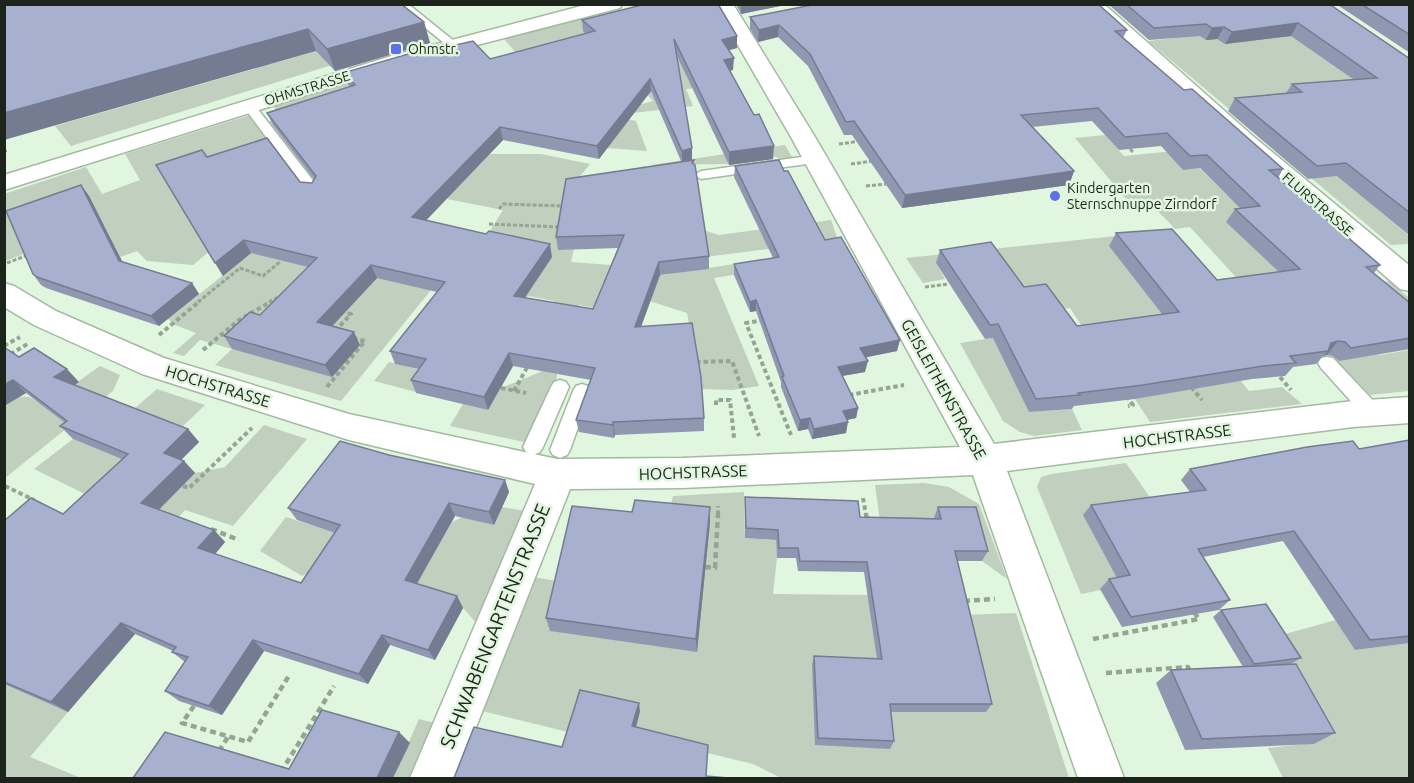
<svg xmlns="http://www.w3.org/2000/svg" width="1414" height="783" viewBox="0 0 1414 783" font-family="Ubuntu,sans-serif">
<rect width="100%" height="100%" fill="#e0f6de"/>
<g fill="#c0cfbe">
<path d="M639,5l84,80 -37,4 7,17 -60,7 -5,-5 25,-7 -14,-16 -102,-8 -33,-38 82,-21 10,10 24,9 -24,-21z"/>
<path d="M1256,5l109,83 -9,103 53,45v8l-18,1 -243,-204 27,-3z"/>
<path d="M394,29l-20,23 -303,94 -16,-20z"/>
<path d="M346,84l11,10 -41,84 -8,-1 -41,-55 14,-5 -7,-10z"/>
<path d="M253,114l25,35 -114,29 10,17 257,95 -90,111 -126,-36 17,-16 -32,-9 -16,16 -11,-3 23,-20 -21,-8 -7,-6 68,-54 -26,-14 -17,14 -46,-4 -10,-10 -17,6 -16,-32 -99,36 -1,-67 82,-27 16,27 38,-14 -15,-26z"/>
<path d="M603,114l33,7 11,30 -40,-3z"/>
<path d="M1105,135l19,21 71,-7 -12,20 16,-1 28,27 12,-50 138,124 -88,12 12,13 89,-13 19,17v29l-93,-32 64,60 29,-5v41l-39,4 -62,-64 -21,2 -97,-106 -15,2 -19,-20 -20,2 -61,-73z"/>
<path d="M785,145l10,17 -20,-5 -49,7 -75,1z"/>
<path d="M470,154h71l49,10 -23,28 -8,58 15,-1 -3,13 53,4 39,9 117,-18 -23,14 -43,7 45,108 -27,4 -31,-1 -14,-76 -47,-15 -45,10 -16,-3 -14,29 -16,-20 6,-13 -27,-5 -8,13 -53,53 -24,37 -69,-18 15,-19 33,8 63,-131 18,-29 -56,-11z"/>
<path d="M831,220l7,20 -156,20 21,-30 16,5z"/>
<path d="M1154,232l-43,15 31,41 58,43 49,60 33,-4 20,17 -152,18 -15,-23 49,-9 -95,-53 -19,-29 -20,3 -41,-9 -23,-46 -50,7 9,16 -22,4 -17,-25z"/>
<path d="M1012,335l17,77 43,-3 10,21 -48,6 -14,-4 -17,-11 -43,-78z"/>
<path d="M100,366l20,9 -7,16 -108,87v-73c18,-11 21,-12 39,1z"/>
<path d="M543,371l14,3 -2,25 -22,45 -83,-18 13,-22 25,6 13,-22z"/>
<path d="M157,389l48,16 -101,96 44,19 47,-47 30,-6 39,-42 43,14 -74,87 -48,-16 -78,85 -20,-100 -53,-26 39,-30 18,7z"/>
<path d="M1126,463l30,43 -35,80 -40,8 -44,-107 4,-10 11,-3z"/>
<path d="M924,483l25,4 30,17 28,75 -25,-18 -48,-43 -3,11 -50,-1 -6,-43z"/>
<path d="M744,492l1,46 31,2 1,18 -4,36 95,1 94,20 54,-2 53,165h-288l-28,-14 -74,-18 -48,1 9,-35 -68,21 -94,-23 54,-133 31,5 104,-63 6,-23z"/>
<path d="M502,507l23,4 -44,117 -18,-20 -49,-19 38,-67 10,-5 32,8z"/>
<path d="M286,517l62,20 -18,27 -28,12 -42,-25z"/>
<path d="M1336,620l19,30 54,-7v135h-126l-15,-30 46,-5 -23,-79 -17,-27z"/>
<path d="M4,684l64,28 -38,45 51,21h-72l-4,-2z"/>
<path d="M419,719l20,5 -22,54h-24z"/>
</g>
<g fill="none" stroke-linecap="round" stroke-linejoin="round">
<g stroke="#a4b9a1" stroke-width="3">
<g id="lane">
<path d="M396,4h12l51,41 -2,2h-8z"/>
<path d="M249,102l4,1 65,84 2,3 -2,3h-10l-65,-87z"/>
<path d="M816,155l7,4 -2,3 -120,17 -7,-4 7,-4z"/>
<path d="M1327,357l6,1 47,50 2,5 -2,5 -7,2 -7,-2 -45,-50 -3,-5 3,-5z"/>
<path d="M560,380l6,2 3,5 -26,60 -3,5 -7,3 -7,-3 -3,-5 28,-60 3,-5z"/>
<path d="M582,384l6,2 3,5 -21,59 -3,5 -7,3 -7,-3 -3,-5 23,-59 3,-5z"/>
</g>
</g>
<g stroke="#a4b9a1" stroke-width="3">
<g id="street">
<path d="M589,4h33l-2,4 -208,54 -408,128v-15l394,-121z"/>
<path d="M714,4h19l82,133 179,307 359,-43 57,-4v26l-57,4 -346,44 117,307h-46l-105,-303 -291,13 -112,1 -114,289h-46l125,-294 -186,-44 -207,-66 -108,-49 -30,-18v-24l10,3 42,25 108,47 185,56 208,45 125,-1 278,-11 -169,-310z"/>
<path d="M1083,4h21l150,133 156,129v25l-10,-2 -162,-142z"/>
</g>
</g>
<g stroke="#94a593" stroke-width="3" stroke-dasharray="4 2" stroke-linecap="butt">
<path d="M839,144l22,-3"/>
<path d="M1130,149l3,3"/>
<path d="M851,164l22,-3"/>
<path d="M866,186l20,-2"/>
<path d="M499,209l4,-5 61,2"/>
<path d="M489,224l72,3"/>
<path d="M7,263l21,-8"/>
<path d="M925,287l23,-3"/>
<path d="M198,302l42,-34 23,8 18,-15"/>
<path d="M269,302l11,-6"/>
</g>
<g stroke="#94a593" stroke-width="4" stroke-dasharray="4.5 3" stroke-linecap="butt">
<path d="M764,320l-18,3 45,112"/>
<path d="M335,331l16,-17 -7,-1"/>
<path d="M159,335l41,-34"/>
<path d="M4,346l16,-9"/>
<path d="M203,350l36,-30 33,-19"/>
<path d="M4,358l25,-15"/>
<path d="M696,362l36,-1 27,75"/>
<path d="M1280,377l11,13"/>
<path d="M327,387l38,-46 -10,-2"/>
<path d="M1191,387l11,13"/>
<path d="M501,388l25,5"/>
<path d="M514,391l15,-27"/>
<path d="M849,395l55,-10"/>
<path d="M1126,396l7,9 -5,1"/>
<path d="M716,405v-5h14l4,38"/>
<path d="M5,486l29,14"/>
<path d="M183,486l6,2 63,-60"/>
<path d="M863,498l3,17"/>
<path d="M718,515v-9"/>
</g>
<g stroke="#94a593" stroke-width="4.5" stroke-dasharray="6 4" stroke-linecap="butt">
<path d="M866,514l1,6"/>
<path d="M211,529l28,11"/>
<path d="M705,567l10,1 3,-54"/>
<path d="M964,601l31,-2"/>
<path d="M1093,639l106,-20 -6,-8"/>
<path d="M1106,673l82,-6 2,5"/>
<path d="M194,706l-12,17 66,19 42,-68"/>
<path d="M219,751l9,-14"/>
<path d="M281,772l53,-86"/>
</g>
<use href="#lane" fill="#fff" fill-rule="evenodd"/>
<use href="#street" fill="#fff" fill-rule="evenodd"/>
</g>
<g fill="#9097b1" fill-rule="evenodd">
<path d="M4,4l420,18 6,21 -95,28 -19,-20z"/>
<path d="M638,4h80l19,32v12l-8,2 4,20 -3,1 43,88 -44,6 -52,-109 15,104h2v5l15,91v13l-49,6 -19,52 63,91v13l-89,4 -1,3 -35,-6 -3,-12 15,-40 -78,-14 -25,44 -72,-17 -5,-13 8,-11 -24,-5 -5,-13 47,-59 -60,-14 -45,48 28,19 -28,32 -100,-28 -8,-13 36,-21 48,-48 -57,-14 -28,23 -16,-119 93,25 12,1 2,-4 -41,-54 -6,-12 83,-26 -2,-2 -5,-12 104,-26 43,12 96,-25 -3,-3 -1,-11 56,-14zM651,91l30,70 -125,76 2,13 60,-2 -25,61 -68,-11 27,-41 -126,-37 77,-80 96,19z"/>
<path d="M736,4h54l-49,10z"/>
<path d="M1108,4h221l81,55v177l-73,-60 -29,3 -80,-68 7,-13 51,-5 6,-9 61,-5 -62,-43 -66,8 -8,-5 -11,1 -6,-4 -51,4z"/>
<path d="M1336,4h74v49z"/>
<path d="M750,17l377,13 -4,8 61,52 99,79 -5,9 102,87 -6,8 36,30v46l-71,12 -6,-5 -6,-1 -4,1 -7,8 -23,3 -8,9 -33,3 -117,20 -61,7 -2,3 -43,3 -36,-74 -8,1 -49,-76 4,-13 84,37 53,39 85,-12 -53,-68 7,-13 101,47 62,-8 -53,-50 9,-13 5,-1 -40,-40 -17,2 -22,-24 -42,4 -27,-29 -60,6 42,44 -5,14 -167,23 -50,-73h-8l-36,-69 -30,-29 -20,5 -8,-13z"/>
<path d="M735,166l49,5 41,69 72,111 -32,6v15l-23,4 16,32 -2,10 -9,2 -1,13 -34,6 -4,-10 -10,2 -17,-44v-5l-25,-71 -6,1 -16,-37v-11l39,-6 -39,-81z"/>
<path d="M81,185l8,11 33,65 70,22 7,11 -40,32 -113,-38 -5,-3 -8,-11z"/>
<path d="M4,347l15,10 60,25 -5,3 114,44 11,13 -18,18 3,1 11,12 -36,37 55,20 11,12 -10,12 86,29 34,-50 -38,-13 -9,-12 101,-53 116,25 4,12 -15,33 -39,-9 -38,68 40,12 6,12 -28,52 -45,-15 -22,39 -104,-33 -42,64 -43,-14 -14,-10 20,-29 -13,-10 1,-1 -38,-17 -67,78 -64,-28v-163l59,-7 59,-55 -49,-20 -13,-13 4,-4 -38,-29 -22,13z"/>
<path d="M1410,440v203l-55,7 -72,-109 -80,16 27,43 -11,10 -97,17 -22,-38 9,-10 8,-1 -34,-63 8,-10 99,-13 -9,-12 9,-11 169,-20z"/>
<path d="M745,497l115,20 74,1 4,-11 50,44 -6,10h-25l35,143 -6,8h-95l3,29 -4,8 -75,-4 -3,-80 2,-9 63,3 -13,-87 -66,-1 -2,-13h-19l-1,-18 -31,-2z"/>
<path d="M710,522l-13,130 -147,-21 -4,-13z"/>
<path d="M1221,610l80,48 -10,6 44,69 -21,11 -129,6 -29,-67 15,-13 72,-3 -30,-50z"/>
</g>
<g fill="#757b90">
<path d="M741,4h49l-49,10z"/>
<path d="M424,22l6,21 -95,28 -8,-22z"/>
<path d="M1298,23l-7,13 -66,8 7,-12z"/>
<path d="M779,25l-1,12 -20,5 1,-12z"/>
<path d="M1224,27l-7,12 -11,1 6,-12z"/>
<path d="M308,29l8,22 -312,89v-27z"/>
<path d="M737,36v12l-15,4v-12z"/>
<path d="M734,58l-1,12 -9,1v-11z"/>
<path d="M650,79l1,12 -52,68 -2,-13z"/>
<path d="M500,127l3,13 -86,90 -5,-13z"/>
<path d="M4,143l3,9 -3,1z"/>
<path d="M774,146l-1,13 -44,6v-13z"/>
<path d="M692,148v13l-10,3v-13z"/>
<path d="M1074,171l-5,14 -167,23 3,-13z"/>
<path d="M81,185l8,11 38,75 -8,-10z"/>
<path d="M244,240l7,13 -28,23 -8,-13z"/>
<path d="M550,244l2,13 -35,52 -3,-13z"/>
<path d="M659,262l1,13 -24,65 -1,-13z"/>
<path d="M371,265l6,13 -53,57 -7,-13z"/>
<path d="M192,283l7,11 -40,32 -8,-10z"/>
<path d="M756,300v11l-6,1v-10z"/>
<path d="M354,332l6,13 -28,32 -7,-12z"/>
<path d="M900,340l-3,11 -39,8 2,-11z"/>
<path d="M1338,341l-11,14 -4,1 5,-5 3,-8z"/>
<path d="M509,353l4,13 -25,44 -4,-13z"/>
<path d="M868,361l-3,11 -29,5 2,-10z"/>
<path d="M67,369l12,13 -12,8 -13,-13z"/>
<path d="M13,380l13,13 -22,13v-21z"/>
<path d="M858,408l-2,10 -15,3 2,-10z"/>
<path d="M810,418l-2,11 -10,2 2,-11z"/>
<path d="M613,422l2,13 -1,3 -1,-13z"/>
<path d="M848,422l-2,11 -34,6 2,-10z"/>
<path d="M188,429l11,13 -24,24 -11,-13z"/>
<path d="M184,461l11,12 -42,42 -12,-12z"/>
<path d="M505,480l4,12 -15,33 -5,-13z"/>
<path d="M449,503l6,13 -43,76 -7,-12z"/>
<path d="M710,507v15l-13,130 -1,-13z"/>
<path d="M214,530l11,12 -15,18 -12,-12z"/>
<path d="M457,596l6,12 -28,52 -7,-10z"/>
<path d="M121,623l14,11 -67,78 -17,-10z"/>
<path d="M382,635l8,10 -22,39 -9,-10z"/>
<path d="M253,640l11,11 -42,64 -13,-9z"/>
<path d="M639,703l1,9 -6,23 -2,-9z"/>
<path d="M399,732l11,11 -17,35h-16z"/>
</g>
<g fill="#a7b0ce" stroke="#757b90" stroke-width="1.5">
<path d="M4,4h397l23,18 -97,27 -19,-20 -304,84z"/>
<path d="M642,4h76l19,32 -15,4 12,18 -10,2 30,55 5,-1 15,32 -45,6 -55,-113 18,109 -10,3 -32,-72 -53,67 -97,-19 -88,90 74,17 3,-3 61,13 -36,52 79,13 31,-74 -68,2 10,-58 128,-19 -2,3 3,2 14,91 -50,6 -24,65 57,-4 9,54 3,41 -91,4v3l-37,-5 19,-52 -86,-15 -25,44 -73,-17 15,-21 -36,-8 55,-69 -74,-17 -54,57 37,10 -29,33 -101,-29 26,-24 10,3 57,-57 -73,-18 -29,23 -59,-98 46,-15 5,7 60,-19 33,44 12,1 4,-7 -49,-63 88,-28 -12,-12 99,-29 5,3 26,-6 17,18 105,-28 -13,-11 60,-15z"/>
<path d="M817,4h281l29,26 -12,1 69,59 8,-1 91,80 -14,1 111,95 -14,2 44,36v35l-59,10 -6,-6 -7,-1 -7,2 -3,8 -38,5 6,7 -33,3 -120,19 -65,8 2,2 -44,4 -38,-75 -8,1 -50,-75 51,-8 33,45 22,-3 31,42 102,-14 -63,-79 56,-4 45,51 83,-11 -65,-60 25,-3 -53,-51 -17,1 -23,-23 -42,4 -27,-29 -77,7 53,56 -169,24 -51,-74 -8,1 -36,-68 -31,-29 -20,5 -9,-13z"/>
<path d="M1126,4h203l81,55v154l-64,-50 -29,3 -82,-68 67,-6 -10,-8 85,-6 -79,-55 -66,9 -8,-5 -12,1 -6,-4 -52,4z"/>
<path d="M1361,4h49v31z"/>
<path d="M779,160l5,11h4l37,69 16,-3 59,103 -40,8 8,13 -30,6 20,41 -15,3 5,11 -34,7 -4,-11 -10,2 -18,-43 2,-1 -28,-76 -6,2 -16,-38 45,-7 -44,-91z"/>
<path d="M81,185l38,76 73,22 -41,33 -114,-39 -4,-3 -27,-63z"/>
<path d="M4,347l15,10 15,-9 33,21 -13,8 134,52 -24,24 20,8 -43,42 73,27 -16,18 103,35 39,-58 -52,-17 52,-67 49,14 116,25 -16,32 -40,-9 -44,77 52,16 -29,54 -46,-15 -23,39 -106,-34 -44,66 -44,-15 23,-34 -16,-5 4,-5 -55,-24 -70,79 -47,-20v-161l27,-23 32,16 65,-60 -68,-28 7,-5 -54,-41 -9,5z"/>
<path d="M1410,440v196l-40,4 -76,-109 -96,18 32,51 -99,17 -22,-38 21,-4 -39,-70 115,-15 -16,-21 117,-22 46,-6 6,8z"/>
<path d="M745,497l113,4 2,16 81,2 -3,-12h38l12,44h-33l37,153h-102l4,37 -76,-3 -4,-82 68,3 -15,-97 -67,-1 -2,-13h-19l-1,-18 -32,-2z"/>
<path d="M635,500l75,7 -14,132 -150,-21 26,-112 60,6z"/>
<path d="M1266,604l35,54 -47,6 -33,-54z"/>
<path d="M1296,664l39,69 -133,6 -31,-69z"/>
<path d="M580,690l59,13 -7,23 76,19 -2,31 22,2h-274l20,-51 88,20z"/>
<path d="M322,710l77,22 -22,46h-244l32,-46 124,37z"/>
</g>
<g fill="#5f70e7" stroke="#e0f6de" stroke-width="2">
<rect x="390" y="43" width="12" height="12" rx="3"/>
<circle cx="1055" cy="196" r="6"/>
</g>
<g text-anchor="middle" stroke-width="5" stroke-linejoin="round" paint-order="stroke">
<g font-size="14" fill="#1c241b" stroke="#e0f6de" text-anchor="start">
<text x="408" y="54">Ohmstr.</text>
<text x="1067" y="193">Kindergarten<tspan x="1067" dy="16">Sternschnuppe Zirndorf</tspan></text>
</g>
<g font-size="14" fill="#1c241b" stroke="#e0f6de">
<text transform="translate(307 88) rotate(-17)" y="5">OHMSTRASSE</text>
<text transform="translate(1318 204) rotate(41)" y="5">FLURSTRASSE</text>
</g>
<g font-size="16" fill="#1c241b" stroke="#e0f6de">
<text transform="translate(218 386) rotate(17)" y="6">HOCHSTRASSE</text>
<text transform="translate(944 389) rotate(61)" y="6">GEISLEITHENSTRASSE</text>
<text transform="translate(1177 436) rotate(-7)" y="6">HOCHSTRASSE</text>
<text transform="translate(693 472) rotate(-2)" y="6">HOCHSTRASSE</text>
</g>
<g font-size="20" fill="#1c241b" stroke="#e0f6de">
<text transform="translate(495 626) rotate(-68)" y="7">SCHWABENGARTENSTRASSE</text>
</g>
</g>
<rect width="1414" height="783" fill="none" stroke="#1c241b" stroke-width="12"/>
</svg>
